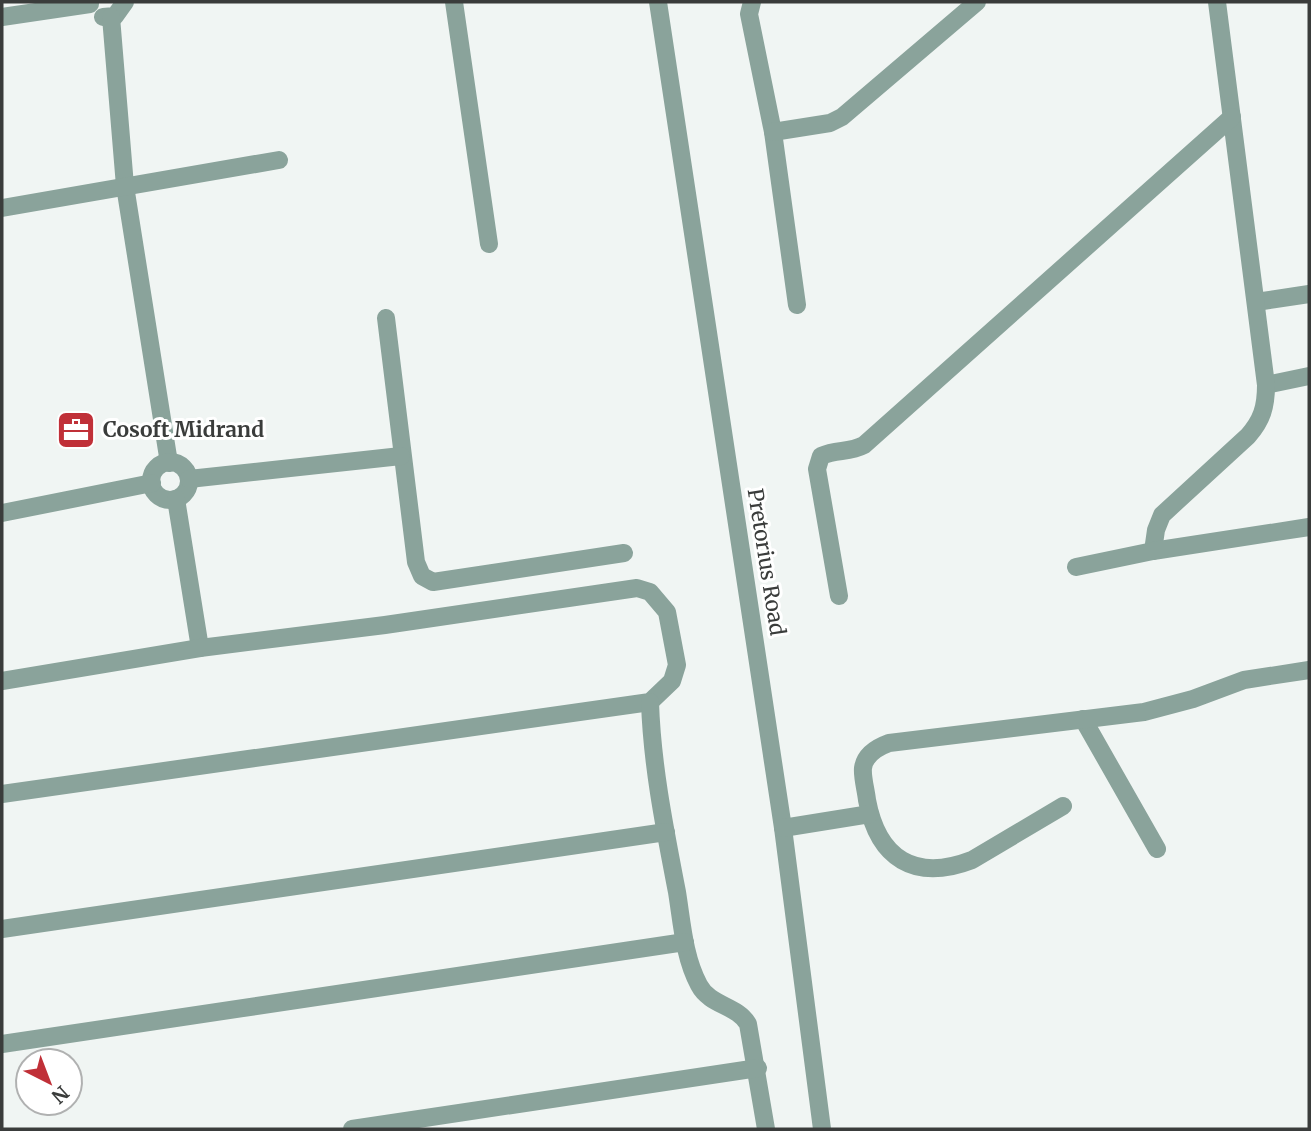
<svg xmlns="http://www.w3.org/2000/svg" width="1311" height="1131" viewBox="0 0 1311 1131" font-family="Merriweather,serif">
<rect width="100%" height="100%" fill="#f0f5f3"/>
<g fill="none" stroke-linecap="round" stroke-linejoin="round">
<g stroke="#8aa39b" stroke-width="18">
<path d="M454,2l35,242"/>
<path d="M658,2l125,826 39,301"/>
<path d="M752,2l-3,12 24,118 24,173"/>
<path d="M2,17l88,-13"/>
<path d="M103,17l12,-1 10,-14"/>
<path d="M111,17l14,169 44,277"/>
<path d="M773,132l57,-9 12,-6 135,-115"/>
<path d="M2,208l277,-48"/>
<path d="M1256,302l53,-8"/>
<path d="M386,318l30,244 6,14 11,6 191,-29"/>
<path d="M1266,385l43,-9"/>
<circle cx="170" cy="481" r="19"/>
<path d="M189,479l212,-23"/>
<path d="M176,499l24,149"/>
<path d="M2,513l150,-30"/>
<path d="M1153,551l3,-21 6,-15 86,-79c14,-16 18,-29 18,-51l-49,-383"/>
<path d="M1076,567l77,-16 156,-24"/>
<path d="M839,596l-22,-127 4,-13c16,-7 28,-3 43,-11l368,-328"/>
<path d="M2,681l198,-33 185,-23 252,-37 13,4 17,20 10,53 -5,16 -22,21 -648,92"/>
<path d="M650,702c2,64 15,128 27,190 5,31 7,65 22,93 11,21 38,20 49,39l18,105"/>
<path d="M1083,719l74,130"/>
<path d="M1063,806l-91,54c-57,22 -94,-1 -105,-60 -1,-10 -5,-23 -4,-32 2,-14 15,-21 26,-25l255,-31 49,-13 51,-19 65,-10"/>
<path d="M783,828l87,-14"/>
<path d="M2,929l664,-97"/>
<path d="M2,1044l683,-102"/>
<path d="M352,1129l406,-61"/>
</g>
</g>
<defs>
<g id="office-square" transform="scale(2.0125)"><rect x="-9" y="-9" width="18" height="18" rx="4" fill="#c03038" stroke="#fff"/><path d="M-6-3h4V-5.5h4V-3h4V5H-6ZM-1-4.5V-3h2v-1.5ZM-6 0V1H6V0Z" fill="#fff"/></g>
</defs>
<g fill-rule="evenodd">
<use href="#office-square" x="76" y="430"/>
</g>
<g text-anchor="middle" stroke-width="6" stroke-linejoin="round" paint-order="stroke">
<g font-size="21" font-weight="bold" fill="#3a3c3b" stroke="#fff" text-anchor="start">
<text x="103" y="437">Cosoft Midrand</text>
</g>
<g font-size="21" fill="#3a3c3b" stroke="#fff">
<text transform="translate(766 562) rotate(81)" y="7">Pretorius Road</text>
</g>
</g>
<rect width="1311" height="1131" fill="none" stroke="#3a3c3b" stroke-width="7"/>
<g transform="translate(49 1082) rotate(138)"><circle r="33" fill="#ffffff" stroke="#b0b1b1" stroke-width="2"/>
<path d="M0-5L12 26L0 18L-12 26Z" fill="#c03038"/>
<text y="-10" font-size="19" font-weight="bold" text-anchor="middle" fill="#3a3c3b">N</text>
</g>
</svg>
